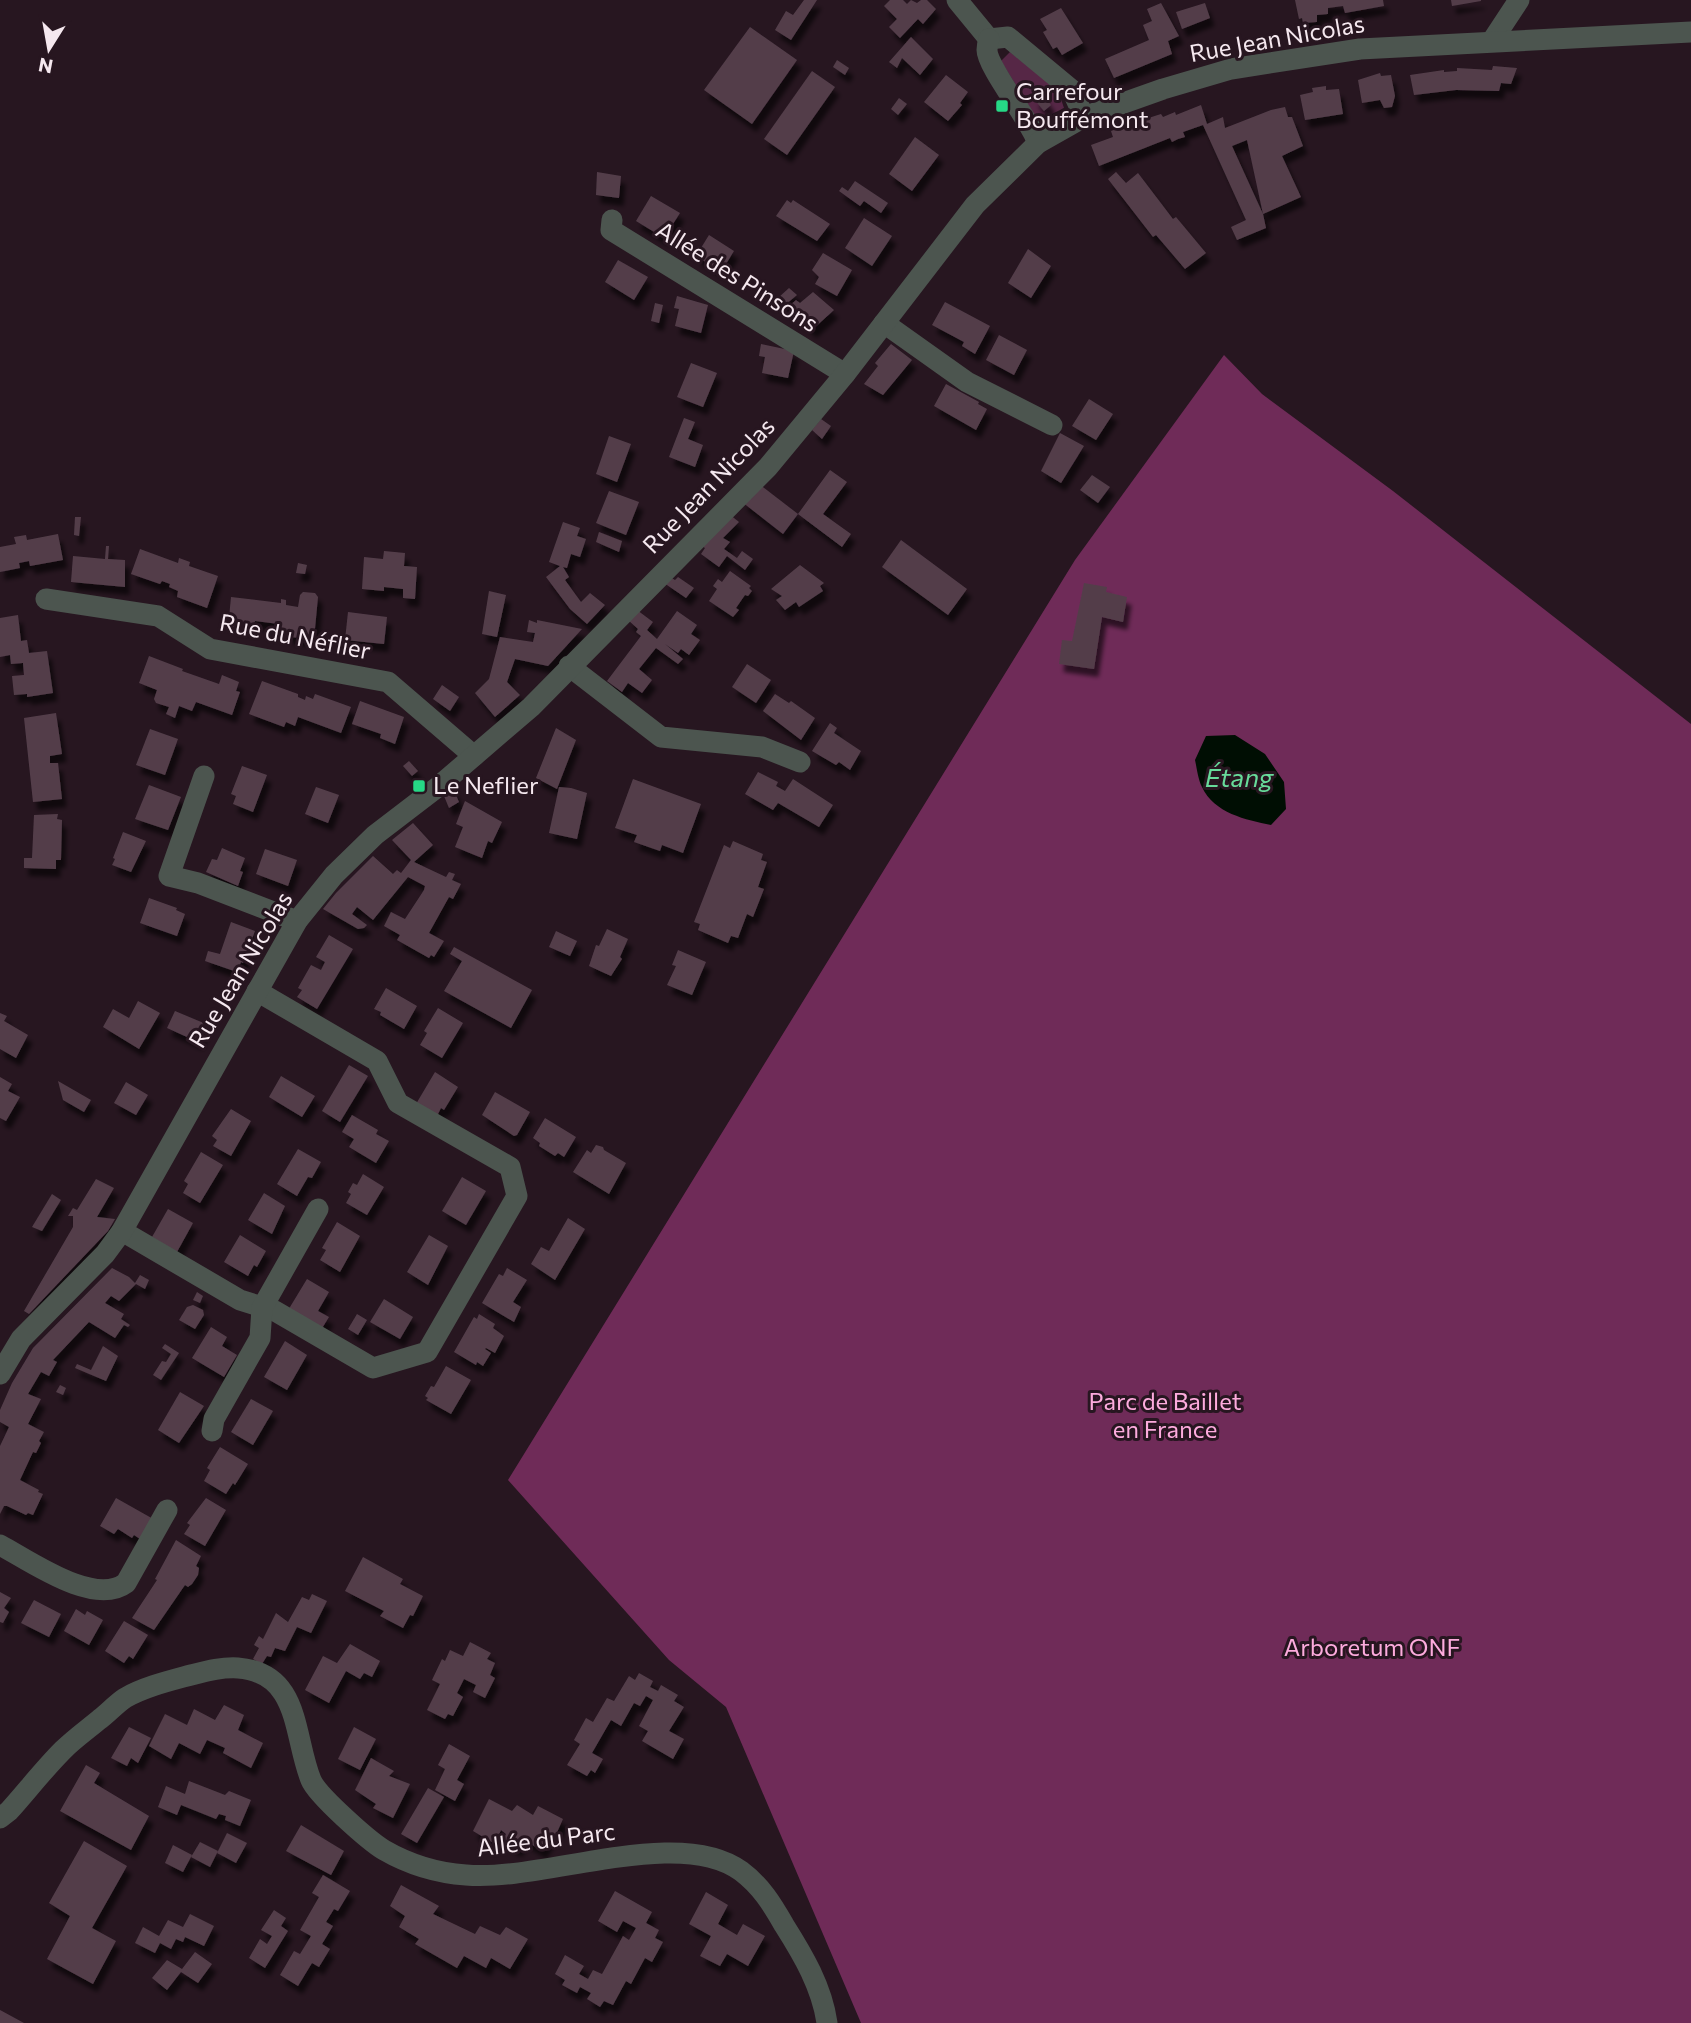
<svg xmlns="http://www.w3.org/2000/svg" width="1691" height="2023" viewBox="0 0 1691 2023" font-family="Commissioner,sans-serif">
<defs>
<filter id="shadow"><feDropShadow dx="4.5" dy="8" stdDeviation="2" flood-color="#0009"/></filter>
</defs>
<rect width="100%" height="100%" fill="#271620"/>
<path fill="#562746" d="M1010,52l48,38 6,18 -26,13 -37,-60z"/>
<path fill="#6f2b58" d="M1224,355l38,39 131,97 298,233v1299h-830l-135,-316 -57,-47 -161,-180 567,-920z"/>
<path fill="#000e03" d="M1235,735l30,19 19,28 2,27 -15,16c-25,-5 -57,-12 -69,-38 -4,-8 -5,-18 -7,-27l11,-24z"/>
<g fill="#533e4a" filter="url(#shadow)">
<path d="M804,0h13l-26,40 -16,-10 11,-19 7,4z"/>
<path d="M890,0h13l4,4 4,-4 6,3 4,-3h6l9,9 -13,15 -5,-5 -18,19 -11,-11 8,-8 -13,-13z"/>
<path d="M1295,0h88l1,6 -39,7 -2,-7 -15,2v6l-11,1v7l-14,1 -1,-5 -3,1z"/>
<path d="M1451,0h30v1l-29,5z"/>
<path d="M1161,3l18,33 -11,5 4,13 -58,24 -9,-19 44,-19 -6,-15 9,-4 -5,-12z"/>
<path d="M1205,3l5,15 -28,11 -6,-17z"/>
<path d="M1061,8l22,35 -21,12 -5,-8 -4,2 -10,-17 4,-2 -7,-11z"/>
<path d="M750,27l47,33 -45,64 -48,-34z"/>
<path d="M911,37l22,22 -13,16 -18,-17 -5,10 -8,-6z"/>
<path d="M837,60l12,8 -4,7 -12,-8z"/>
<path d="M1493,66l24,2 -6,16 -10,-1 -2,8 -43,-1 -42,5 -4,-20 34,-5v2l13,-1v-3l35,2z"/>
<path d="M812,71l23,16 -48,68 -23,-16z"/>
<path d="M1380,73l1,3 10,-1 4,21 -3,11 -8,1 -4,-8 -18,3 -4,-23z"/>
<path d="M946,75l22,17 -8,11 2,2 -14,16 -24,-19z"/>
<path d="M1326,86v4l13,-1 4,25 -38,6 -5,-25 13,-3 -1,-4z"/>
<path d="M1042,93l9,12 -7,6 -10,-12z"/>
<path d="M899,98l8,6 -9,11 -7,-6z"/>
<path d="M1201,105l6,19 16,-7 2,11 46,-18 14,-3 3,10h4l11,29 -21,10 19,41 -38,17 -16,-74 -15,6 31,68 3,14 -29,12 -6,-13 15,-7 -43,-95 -20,7 2,5 -7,2 -6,3 -2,-4 -71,28 -8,-21 22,-8 -2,-6 25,-9 25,-8 2,3 12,-5 1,3z"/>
<path d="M915,137l24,18 -27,36 -23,-17z"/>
<path d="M597,172l24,4 -2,22 -23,-3z"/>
<path d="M1116,172l10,11 12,-10 35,46 3,-2 30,36 -21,16 -29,-34 -3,2 -45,-58z"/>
<path d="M855,181l33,22 -7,10 -17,-12 -4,5 -21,-15 3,-4 6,4z"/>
<path d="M651,196l29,17 -16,25 -28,-17z"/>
<path d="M787,200l4,3 2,-3 37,24 -13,17 -41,-25z"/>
<path d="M864,218l28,18 -20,30 -27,-18z"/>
<path d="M709,235l25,16 -13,21 -25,-16z"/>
<path d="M1028,249l23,17 -20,32 -23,-15z"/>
<path d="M823,253l29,17 -15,26 -22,-12 4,-7 -7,-7z"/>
<path d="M618,260l30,17 -14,23 -29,-18z"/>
<path d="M789,288l8,7 -12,10 -7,-7z"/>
<path d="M813,292l21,18 -22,20 -24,-23 8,-7 4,3z"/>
<path d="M677,296l31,9 -7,28 -26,-7 4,-17 -5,-1z"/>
<path d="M945,302l45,24 -15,28 -13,-8 2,-4 -32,-17z"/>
<path d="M655,303l8,2 -4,18 -8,-2z"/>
<path d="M999,335l28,15 -13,25 -28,-15z"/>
<path d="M761,344l33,7 -6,27 -26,-5 3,-16 -6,-1z"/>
<path d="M891,344l21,16 -29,35 -19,-11 14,-18 -3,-3z"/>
<path d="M691,363l26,10 -14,34 -26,-10z"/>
<path d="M946,384l33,18 -1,2 9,5 -11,21 -42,-24z"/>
<path d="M1089,399l24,15 -17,26 -24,-14z"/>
<path d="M684,418l11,4 -7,17 15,6 -8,22 -26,-10z"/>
<path d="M821,419l10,7 -9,13 -10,-9z"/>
<path d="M1060,433l24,13 -23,37 -20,-12z"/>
<path d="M609,436l22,8 -14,38 -21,-8z"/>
<path d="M830,470l17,12 -24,32 28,20 -9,13 -44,-33z"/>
<path d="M1092,475l18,12 -12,16 -18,-13z"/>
<path d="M759,484l39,30 -15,20 -41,-32z"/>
<path d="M609,491l30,11 -13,33 -30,-12z"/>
<path d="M729,514l10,8 -16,16 7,4 -6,7 13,9 5,-7 11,8 -8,11 -18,-14 -8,11 -18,-13 4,-6 -5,-3z"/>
<path d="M75,517h6l-2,19 -5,-1z"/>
<path d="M563,522l17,6 -3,8 9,3 -6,18 -9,-3 -4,14 -4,-1 6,10 -4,3 16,22 9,-9 15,12 -18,19 -17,-15 -24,-32 14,-11 -11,-4z"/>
<path d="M599,532l23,9 -3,11 -23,-10z"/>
<path d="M58,534l5,26 -33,6 -1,-5 -10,2 1,5 -20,4v-25l16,-3 -2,-7 12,-2 1,5z"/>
<path d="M901,540l66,49 -19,26 -66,-48z"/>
<path d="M106,546h3l-1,13 17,1v27l-54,-5 2,-26 32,3z"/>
<path d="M140,549l38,14 1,-5 11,4 -1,4 29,10 -11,32 -30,-11 1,-6 -9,-4 1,-3 -8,-3 -2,3 -29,-10z"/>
<path d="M384,551l21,2 -1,13 13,1 -2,32 -12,-1v-9l-19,-2v4l-22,-2 2,-32 19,2z"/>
<path d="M298,563l9,2 -2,9 -9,-1z"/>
<path d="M800,565l24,18 -4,3 3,5 -24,16 -3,-5 -11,8 -9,-10 6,-4 -11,-7z"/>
<path d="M730,571l21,15 -2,2 3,3 -4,5 -3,-1 -9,13 3,2 -6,7 -24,-16 8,-12 -4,-3 5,-7 4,3z"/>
<path d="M670,577l5,3 3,-3 16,11 -8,10 -22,-15z"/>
<path d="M1084,583l23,4 -1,5 21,5 -4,25 -21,-5 -8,52 -35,-5 3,-24 10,1z"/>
<path d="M489,591l17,4 -9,42 -15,-3z"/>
<path d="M303,592l12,1 3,4 -4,42 -25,-2 1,-4 -12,-2 1,-7 -24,-3 -2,8 -20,-2 1,-8 -5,-1 2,-21 50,6v-4l5,1v5l12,2 2,-12z"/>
<path d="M637,610l16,12 -6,8 10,9 20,-28 20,14 -6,9 9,6 -11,15 -8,-6 -3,4 -13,-9 18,15 -5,5 -22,-16 -17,21 13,11 -10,13 -14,-10 -6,9 -15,-11 34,-45 -5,-4 2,-3 -10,-9z"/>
<path d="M348,612l39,5 -3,27 -39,-4z"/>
<path d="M18,615l3,26 6,-1 2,13 18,-2 6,42 -26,4v-3l-13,1 -2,-19 12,-1 -1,-12 -12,1 -1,-9 -10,2v-39z"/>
<path d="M529,620l8,3v-3l45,9 -34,37 -33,-7 -8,23 13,13 -25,22 -20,-24 14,-14 11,-42 33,5 2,-9 -8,-1z"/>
<path d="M149,656l34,13 -1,2 37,13 3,-9 17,7 -3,9 4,1 -8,23 -36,-13 -4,9 -13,-5 -4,12 -9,-4 3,-7 -13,-4 -2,-4 3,-9 -18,-7z"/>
<path d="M747,664l24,16 -15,23 -24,-16z"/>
<path d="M262,681l36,13v3l7,3 1,-4 7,3 2,-5 36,13 -10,26 -43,-16 -3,9 -9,-4 -2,5 -35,-13z"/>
<path d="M442,685l17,12 -9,14 -17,-12z"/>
<path d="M775,694l14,9 2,-2 24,17 -14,22 -38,-29z"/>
<path d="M360,701l44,16 -9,27 -15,-6 1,-4 -29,-10z"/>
<path d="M56,713l6,41 -12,2v7h8l4,36 -29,3 -9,-84z"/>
<path d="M830,723l7,5 -3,5 27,18 -11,19 -11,-8 -3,3 -24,-14z"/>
<path d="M556,728l20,12 -19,49 -21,-11z"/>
<path d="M150,729l28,10 -13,36 -29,-10z"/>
<path d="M409,761l9,10 -6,5 -9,-10z"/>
<path d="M242,766l25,9 -14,37 -20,-8 3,-8 -5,-2z"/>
<path d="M758,772l20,10 -2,4 9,5 8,-12 40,26 -14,22 -41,-24 -5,7 -28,-16z"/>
<path d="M633,779l68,25 -18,49 -21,-8 -2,6 -26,-9 3,-7 -22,-7z"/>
<path d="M149,785l32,12 -13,33 -33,-11z"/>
<path d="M316,787l23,8 -11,28 -23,-9z"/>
<path d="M559,787l12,1 16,5 -10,46 -28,-6z"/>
<path d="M453,788l6,14 -10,6 -5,-12z"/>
<path d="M465,801l37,21 -10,21 -4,-2 -6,17 -27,-11 8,-20 -7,-3z"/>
<path d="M58,814l-1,5 5,1 -1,40h-5v9l-32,-1v-10h8l2,-43z"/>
<path d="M413,823l20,22 -19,17 32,15 3,-5 6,2 -3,6 9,4 -8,15 -4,-2 -20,36 15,8 -10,16 -3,-2 -2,3 -32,-18 3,-5 -16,-9 7,-14 14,7 19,-29 1,-4 -17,-9 -35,43 -16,-13 -5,7 15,11 -3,3 -6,1 -35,-20 13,-16 37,-37 20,18 4,-4 4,3 10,-13 -19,-20z"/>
<path d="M123,832l23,9 -15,31 -19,-7 3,-6 -2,-1z"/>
<path d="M733,841l30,13 -2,6 6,2 -9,25 6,2 -11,28 -6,-3 -9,24 -7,-2 -3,7 -30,-13 2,-6 -6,-2 30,-77 6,3z"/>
<path d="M222,848l23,10 -5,13 3,1 -5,14 -32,-14 6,-13 5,1z"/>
<path d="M265,849l32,11 -9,26 -32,-12z"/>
<path d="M149,898l28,10 -1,2 9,4 -8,22 -37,-13z"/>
<path d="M231,922l24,9 -12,32 -2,-1 -4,10 -32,-11 3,-10 12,3z"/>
<path d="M607,929l21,10 -8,18 2,2 -11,17 -22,-10 7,-21 3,1z"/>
<path d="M556,931l21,10 -7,15 -21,-9z"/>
<path d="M329,935l24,14 -36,60 -20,-12 5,-7 -4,-2 13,-23 10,5 4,-8 -9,-5z"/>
<path d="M454,947l78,43 -21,38 -67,-37 18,-30 -12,-7z"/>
<path d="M678,950l28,12 -14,33 -25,-10 9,-19 -4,-1z"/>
<path d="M386,988l31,18 -13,23 -24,-14 1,-3 -7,-3z"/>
<path d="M138,1001l22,12 -21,36 -36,-22 10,-18 16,9z"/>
<path d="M438,1008l25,15 -21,35 -22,-13 7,-12 -3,-2z"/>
<path d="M175,1011l31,13 -8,18 -31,-14z"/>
<path d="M0,1013l7,3 -3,5 24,14 -12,23 -16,-9z"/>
<path d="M349,1065l19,11 -28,46 -18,-11z"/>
<path d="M435,1072l23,15 -14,23 -3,-2 -4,8 -21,-12z"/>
<path d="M281,1076l34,20 -13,21 -33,-20z"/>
<path d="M0,1077l12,7 -4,7 12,6 -14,24 -6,-3z"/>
<path d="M58,1081l33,19 -7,12 -21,-12z"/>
<path d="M126,1082l22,13 -12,20 -22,-12z"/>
<path d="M495,1092l35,20 -13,23 -3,1 -32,-21z"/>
<path d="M231,1109l20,12 -20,35 -18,-10 4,-6 -5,-4z"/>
<path d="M352,1115l26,15 -2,4 13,7 -13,22 -27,-16 5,-8 -12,-7z"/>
<path d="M545,1118l31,19 -12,20 -6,-4 -3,3 -16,-10 1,-3 -7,-5z"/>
<path d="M596,1145l7,2 1,3 22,13 -17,31 -36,-22 14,-22 4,3z"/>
<path d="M298,1149l23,13 -9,16 -4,-1 -11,19 -20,-12z"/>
<path d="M201,1152l22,13 -23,38 -17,-10 5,-9 -4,-3z"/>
<path d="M363,1174l21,13 -17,28 -21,-12 5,-9 -3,-2 5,-9 4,2z"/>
<path d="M462,1177l24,14 -20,34 -24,-14z"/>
<path d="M96,1179l18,9 -17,29 18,2 -7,12 -79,83 -5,-3 49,-84v-11h-5l5,-8 4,2z"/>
<path d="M264,1193l21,13 -13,28 -24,-14z"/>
<path d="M52,1194l9,6 -19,31 -10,-4z"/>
<path d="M168,1209l25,14 -16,29 -25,-15z"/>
<path d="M568,1218l17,11 -30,51 -24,-16 10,-17 8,4z"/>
<path d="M337,1222l23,14 -20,36 -20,-12 6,-10 -4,-2z"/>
<path d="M240,1235l26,16 -9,16 -3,-2 -6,11 -24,-14z"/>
<path d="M429,1235l19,11 -20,39 -21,-13z"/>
<path d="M112,1268l17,9 6,6 5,-8 9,5 -4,9 -9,-5 -17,17 -8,-5 -6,7 19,11 -3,5 9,6 -2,2 -4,-2 -9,13 -26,-16 -36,38 4,2 -8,14 -8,-4 -13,22 13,5 -13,25 16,8 -5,9 2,2 -5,10 -3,-1 -13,28 19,10 -1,2 5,2 -10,21 -5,-2 -2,2 -19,-9h-3l-4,8v-68l9,-19 -9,-5v-12l12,-27 21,-35z"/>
<path d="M507,1268l20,12 -14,22 8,5 -7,15 -32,-19 17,-29 4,2z"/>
<path d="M307,1279l22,13 -11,19 11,6 -8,13 -34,-18z"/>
<path d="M197,1292l6,4 -3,7 -7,-3z"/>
<path d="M384,1299l29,18 -13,22 -30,-17z"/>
<path d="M193,1305l10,5 1,5 -9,14 -16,-9 8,-13z"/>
<path d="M357,1314l10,6 -9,15 -10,-6z"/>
<path d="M479,1314l16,10 -2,4 11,8 -9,17 -9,-5 -1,1 6,4 -8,13 -6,-4 -1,3 -22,-13 20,-35 3,2z"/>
<path d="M211,1327l16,10 -5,9 15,9 -13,22 -32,-19z"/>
<path d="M285,1341l22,14 -20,35 -23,-13z"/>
<path d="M165,1344l14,9 -18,27 -8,-5 9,-14 4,1 5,-8 -9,-6z"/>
<path d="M103,1346l15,10 -12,25 -31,-13 2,-4 14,6z"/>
<path d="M446,1366l25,14 -20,34 -25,-14 2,-2 -3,-2 6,-10 3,1z"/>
<path d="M60,1385l6,3 -3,7 -7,-3z"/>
<path d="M180,1392l24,14 -25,37 -21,-13z"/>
<path d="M251,1399l22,12 -20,34 -22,-13z"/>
<path d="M220,1447l28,17 -13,21 -2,-2 -7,11 -22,-13 6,-11 -3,-2z"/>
<path d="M116,1498l39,22 -12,21 -9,-6 -2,3 -14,-9 -4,5 -14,-8z"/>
<path d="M206,1498l20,12 -21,36 -21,-12 6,-9 -3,-2z"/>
<path d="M176,1540l25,16 -5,10 3,2 -1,7 -6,9 -4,3 -3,-2 -31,45 -22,-12 25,-38 -2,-1z"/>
<path d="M363,1557l40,22 -3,5 23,12 -10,20 -3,-1 -7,13 -23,-12 4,-5 -39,-20z"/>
<path d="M0,1592l11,6 -7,10 5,4 -6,11 -3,-1z"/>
<path d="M312,1594l15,7 -16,32 -14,-6 -12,24 -10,-3 -4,9 -4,-1 -5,8 -9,-5 6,-11 -5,-3 5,-9 4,3 13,-26 12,9 14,-25 7,3z"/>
<path d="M34,1600l27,14 -12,23 -28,-14z"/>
<path d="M76,1609l9,6 2,-4 16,9 -14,25 -25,-14z"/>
<path d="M124,1621l24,14 -15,24 -4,-3 -5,7 -19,-12z"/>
<path d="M470,1642l21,11 -4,6 8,4 -5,12 5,3 -10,20 -12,-6 3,-7 -12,-6 -7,14 6,4 -10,19 -5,-2 -3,5 -18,-9 13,-26 -8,-4 10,-21 3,2 5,-11 13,6z"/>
<path d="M350,1644l30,17 -8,16 -8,-4 -4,6 -14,-8 -17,32 -24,-13 18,-34 14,7z"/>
<path d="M639,1673l14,8 -3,6 8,4 3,-6 17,10 -4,6 10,6 -15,24 15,8 -11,20 -31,-18 6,-10 -9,-5 14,-26 -7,-4 -6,10 -6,-3 -13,23 -10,-6 -19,33 11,6 -8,14 -4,-3 -4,6 -20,-11 13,-21 -6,-4 12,-22 7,4 14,-24 7,3 15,-25 6,4z"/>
<path d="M224,1705l20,10 -6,15 25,13 -12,25 -28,-15 2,-5 -18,-8 -7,14 -21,-11 -8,16 -22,-13 16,-32 22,11 7,-16 21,11z"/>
<path d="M129,1727l22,11 -13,25 -7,-5 -4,8 -16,-8z"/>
<path d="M354,1727l22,12 -16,31 -22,-11z"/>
<path d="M449,1744l21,12 -13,24 7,4 -9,17 -20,-11 10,-21 -7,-4z"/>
<path d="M371,1758l23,13 -5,5 21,8 -17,34 -20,-10 3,-4 -21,-14z"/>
<path d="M86,1765l14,8 -6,10 55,33 -18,34 -71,-39z"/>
<path d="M189,1781l36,14 4,-4 22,9 -11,26 -15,-6 1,-4 -7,-2 -3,5 -35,-14 -4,10 -19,-8 8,-21 19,8z"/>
<path d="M428,1788l16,9 -27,46 -16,-9z"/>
<path d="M489,1799l23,12 5,-6 16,10 5,-9 25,13 -9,20 -3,-2 -9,14 -19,-12 -5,10 -16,-8 4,-7 -5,-4 -6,14 -22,-13z"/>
<path d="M301,1825l43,26 -13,24 -45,-24z"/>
<path d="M227,1833l20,10 -11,20 -19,-10z"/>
<path d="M84,1841l43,25 -35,62 24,13 -23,43 -46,-25 23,-43 -21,-13z"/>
<path d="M200,1842l18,9 -8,16 -19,-10z"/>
<path d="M173,1845l19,10 -9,17 -18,-9z"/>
<path d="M323,1875l27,16 -12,20 -4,-2 -8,13 7,4 -11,18 8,5 -11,18 -7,-4 -14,23 -18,-11 14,-24 6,3 11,-18 -11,-6 19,-33 -7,-4z"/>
<path d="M401,1885l38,21 -6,8 42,20 5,-8 20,9 6,-8 22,12 -18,30 -19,-11 -5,10 -22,-12 -7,12 -42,-24 4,-5 -20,-12 6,-11 -15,-10z"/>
<path d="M615,1891l37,21 -6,11 13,7 -4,8 8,4 -11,20 -7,-4 -14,26 -5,-3 -13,24 -9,-4 -4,6 -13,-8 4,-6 -11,-6 -3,6 -15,-8 3,-5 -10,-6 10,-19 19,11 -5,8 9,5 5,-9 9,4 21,-38 6,4 7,-12 -13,-7 -6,11 -19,-11z"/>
<path d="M706,1892l22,13 -10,19 19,11 6,-11 22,12 -17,30 -21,-12 -7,12 -20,-10 11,-20 -22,-12z"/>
<path d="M274,1910l12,8 -5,8 7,5 -23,37 -16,-10 11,-19 7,5 5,-8 -11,-6z"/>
<path d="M190,1914l24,12 -10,20 -19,-9 -2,5 -7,-3 -5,10 -11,-6 -5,10 -20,-10 8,-16 16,9 9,-16 15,7z"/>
<path d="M195,1952l17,12 -14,19 -17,-11 -14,18 -15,-12 15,-18 15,9z"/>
<path d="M0,2010l24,13h-24z"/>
</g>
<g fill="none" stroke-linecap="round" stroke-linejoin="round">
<g stroke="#4c554f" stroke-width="21">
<path d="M957,0l32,39"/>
<path d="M989,39l19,-2 64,53 12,27"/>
<path d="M989,39c-1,3 -2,7 -2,11 0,17 43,70 51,93"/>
<path d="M1492,41l27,-41"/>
<path d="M612,220l-1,10 234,144"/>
<path d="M884,323l83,59 85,43"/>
<path d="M46,599l112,17 52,33 178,33 86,74"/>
<path d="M569,666l92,71 101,10 38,15"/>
<path d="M204,776l-35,100 29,7 99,38"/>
<path d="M122,1231l118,69 35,11 98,57 54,-16 90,-156 -7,-29 -112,-64 -21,-42 -120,-70"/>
<path d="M212,1431l2,-12 46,-81 2,-30 56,-99"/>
<path d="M0,1545c30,16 94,62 126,38l41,-73"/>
<path d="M0,1818l9,-7c18,-20 35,-42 54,-61 11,-11 25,-21 37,-31 8,-6 16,-15 25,-21 19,-11 44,-17 66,-23 16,-4 31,-8 47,-7 63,5 55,68 73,112 6,15 58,61 73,70 26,15 52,23 82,25 77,7 212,-50 275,-4 20,15 31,33 43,54 19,30 38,62 43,98"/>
</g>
<path stroke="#4c554f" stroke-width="21" d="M0,1374l21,-35 84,-85 17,-23 175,-310 37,-46 41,-40 64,-49 92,-79 237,-240 77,-93 130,-169 63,-62 46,-26 79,-28 68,-20 129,-20 331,-17"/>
</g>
<g fill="#26d886" stroke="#271620" stroke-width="2.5">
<rect x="995" y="99" width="14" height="14" rx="3.5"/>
<rect x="412" y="779" width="14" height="14" rx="3.5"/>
</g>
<g text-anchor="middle" stroke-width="6" stroke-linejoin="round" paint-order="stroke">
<g font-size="24" fill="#f5e8ef" stroke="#271620">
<text transform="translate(1277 39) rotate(-10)" y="8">Rue Jean Nicolas</text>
<text transform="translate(737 277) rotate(32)" y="8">Allée des Pinsons</text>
<text transform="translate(709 486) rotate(-46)" y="8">Rue Jean Nicolas</text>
<text transform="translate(295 637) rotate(11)" y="8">Rue du Néflier</text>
<text transform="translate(241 970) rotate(-59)" y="8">Rue Jean Nicolas</text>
<text transform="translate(546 1840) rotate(-7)" y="8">Allée du Parc</text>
</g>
<g font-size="24" fill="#f5e8ef" stroke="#271620" text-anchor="start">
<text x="1016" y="100">Carrefour<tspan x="1016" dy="28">Bouffémont</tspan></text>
<text x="433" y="794">Le Neflier</text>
</g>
<g font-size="24" fill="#fdabdd" stroke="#271620">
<text x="1165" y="1410">Parc de Baillet<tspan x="1165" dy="28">en France</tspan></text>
<text x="1372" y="1656">Arboretum ONF</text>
</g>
<g font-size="26" font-style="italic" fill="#67db9a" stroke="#271620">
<text x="1239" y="787">Étang</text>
</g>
</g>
<g transform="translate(49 49) rotate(191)" stroke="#271620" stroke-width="5" paint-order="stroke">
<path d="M0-5L12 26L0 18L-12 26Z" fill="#f5e8ef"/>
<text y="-10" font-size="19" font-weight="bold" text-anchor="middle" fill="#f5e8ef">N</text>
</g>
</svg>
